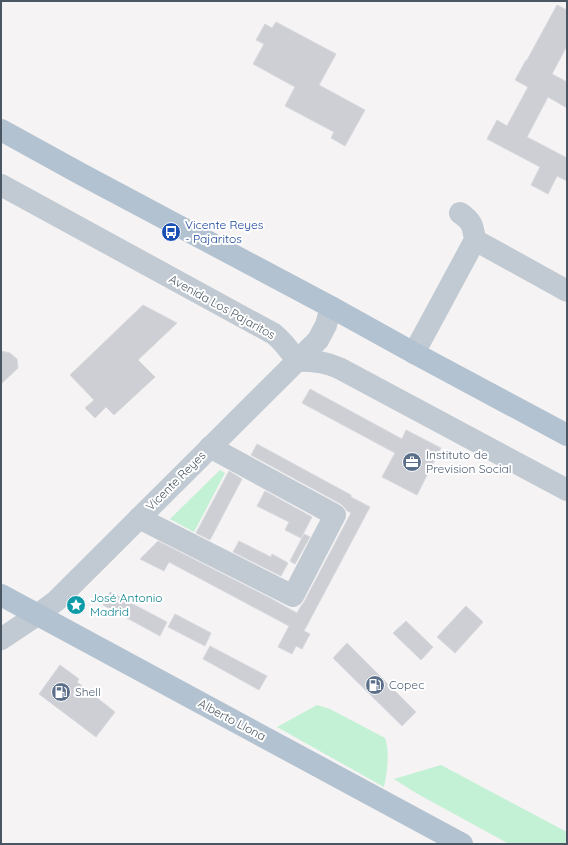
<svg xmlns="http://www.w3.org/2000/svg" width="568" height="845" viewBox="0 0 568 845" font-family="Quicksand,sans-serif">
<rect width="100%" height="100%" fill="#f5f3f3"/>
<g fill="#c3f1d5">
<path d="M220,470l5,3 -31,59 -24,-13z"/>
<path d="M317,705l13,4 55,29c5,14 2,35 -1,49l-107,-60z"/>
<path d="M441,765l126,67v12h-58l-93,-51 -22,-14z"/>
</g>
<g fill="#cdcfd5" stroke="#d7d9de">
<path d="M557,5l10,5v36l-15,28 15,8v26l-19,-11 -21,40 40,21v23l-10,-5 -9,18 -17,-9 9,-18 -53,-28 10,-19 10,6 21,-39 -13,-7 11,-20h1z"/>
<path d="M276,22l60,32 -17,31 46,25 -20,36 -14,-8 3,-6 -49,-26 10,-19 -42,-23 11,-20 -8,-4 9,-16 7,4z"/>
<path d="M143,305l34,18 -39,37 17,17 -41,38 -8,-8 -11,11 -10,-10 9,-8 -24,-25z"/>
<path d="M1,351l9,2 7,6 1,9 -17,16z"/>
<path d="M310,389l92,50 4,-9 35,18 -24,47 -35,-18 13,-24 -93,-50z"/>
<path d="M257,444l94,51v2l19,10 -66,124 6,3 -8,15 -6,-3 -4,8 -14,-7 11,-21 -120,-64 -5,9 -24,-12 18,-18 112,57 27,15 4,-7 3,-4 47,-89 -5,-3 -1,-2 -4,-4 -90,-49z"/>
<path d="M229,471l13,8 -32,61 -14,-7z"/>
<path d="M265,491l47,26 -11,21 -16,-8 4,-8 -32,-16z"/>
<path d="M304,534l6,3 -15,27 -5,-3z"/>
<path d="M239,541l32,16 1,-3 16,9 -7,13 -48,-24z"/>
<path d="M110,592l57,30 -7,14 -57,-31z"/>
<path d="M466,606l17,16 -28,31 -18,-16z"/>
<path d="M175,614l36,19 -6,13 -37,-19z"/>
<path d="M406,621l27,26 -12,13 -28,-27z"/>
<path d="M347,643l69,69 -14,14 -69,-68z"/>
<path d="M210,646l57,30 -8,14 -56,-31z"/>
<path d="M60,665l19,14 -2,3 38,30 -19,25 -57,-43z"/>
</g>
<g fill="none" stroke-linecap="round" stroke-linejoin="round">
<g stroke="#c1cad2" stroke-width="22">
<path d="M1,185l273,149c10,8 16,17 23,27"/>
<path d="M475,240l92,51"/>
<path d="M414,353l61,-113c-2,-14 -3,-19 -15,-27"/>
<path d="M297,361c15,-1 28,1 42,7l228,122"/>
<path d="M139,518l154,78 42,-81 -125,-68"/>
<path d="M1,639l36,-24 19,-14 262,-261 8,-15 5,-18"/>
</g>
<g stroke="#b3c2d1" stroke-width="22">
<path d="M1,130l80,44 250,133 83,46 153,82"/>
<path d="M1,595l461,249"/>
</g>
</g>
<defs>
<g id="bus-disc" transform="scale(1)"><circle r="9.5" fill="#1a4fb4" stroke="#fff"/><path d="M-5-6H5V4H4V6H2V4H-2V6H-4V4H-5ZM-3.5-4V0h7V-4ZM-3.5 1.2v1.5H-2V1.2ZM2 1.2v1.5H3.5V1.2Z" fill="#fff"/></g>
<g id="office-disc" transform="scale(1)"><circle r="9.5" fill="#5c6f8a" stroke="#fff"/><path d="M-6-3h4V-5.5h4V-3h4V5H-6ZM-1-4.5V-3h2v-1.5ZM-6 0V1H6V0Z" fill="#fff"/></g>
<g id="sight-disc" transform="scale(1)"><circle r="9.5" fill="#0f9aa8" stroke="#fff"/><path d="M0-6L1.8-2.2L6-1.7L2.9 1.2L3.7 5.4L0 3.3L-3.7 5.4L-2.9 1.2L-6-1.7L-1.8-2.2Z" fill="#fff"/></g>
<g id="fuel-disc" transform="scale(1)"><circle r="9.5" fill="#5c6f8a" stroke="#fff"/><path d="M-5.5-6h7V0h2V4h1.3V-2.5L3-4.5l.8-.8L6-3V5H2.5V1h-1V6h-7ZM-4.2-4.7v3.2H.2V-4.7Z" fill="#fff"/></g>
</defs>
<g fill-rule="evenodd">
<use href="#bus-disc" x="171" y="232"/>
<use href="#office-disc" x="412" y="462"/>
<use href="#sight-disc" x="76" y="605"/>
<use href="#fuel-disc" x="375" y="685"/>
<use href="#fuel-disc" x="61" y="692"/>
</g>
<g text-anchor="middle" stroke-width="4" stroke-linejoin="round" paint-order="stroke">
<g font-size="12" fill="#164399" stroke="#fff" text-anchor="start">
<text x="185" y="229">Vicente Reyes<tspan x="185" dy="14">- Pajaritos</tspan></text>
</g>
<g font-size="12" fill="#4a5661" stroke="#fff">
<text transform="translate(222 307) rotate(29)" y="4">Avenida Los Pajaritos</text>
<text transform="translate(176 481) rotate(-45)" y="4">Vicente Reyes</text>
<text transform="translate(232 720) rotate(28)" y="4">Alberto Llona</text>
</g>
<g font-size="12" fill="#4e5e75" stroke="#fff" text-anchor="start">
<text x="426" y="459">Instituto de<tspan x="426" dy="14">Prevision Social</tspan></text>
<text x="389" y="689">Copec</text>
<text x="75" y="696">Shell</text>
</g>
<g font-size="12" fill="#0d838f" stroke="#fff" text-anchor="start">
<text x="90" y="602">José Antonio<tspan x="90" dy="14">Madrid</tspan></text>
</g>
</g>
<rect width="568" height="845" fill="none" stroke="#4a5661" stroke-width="4"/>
</svg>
